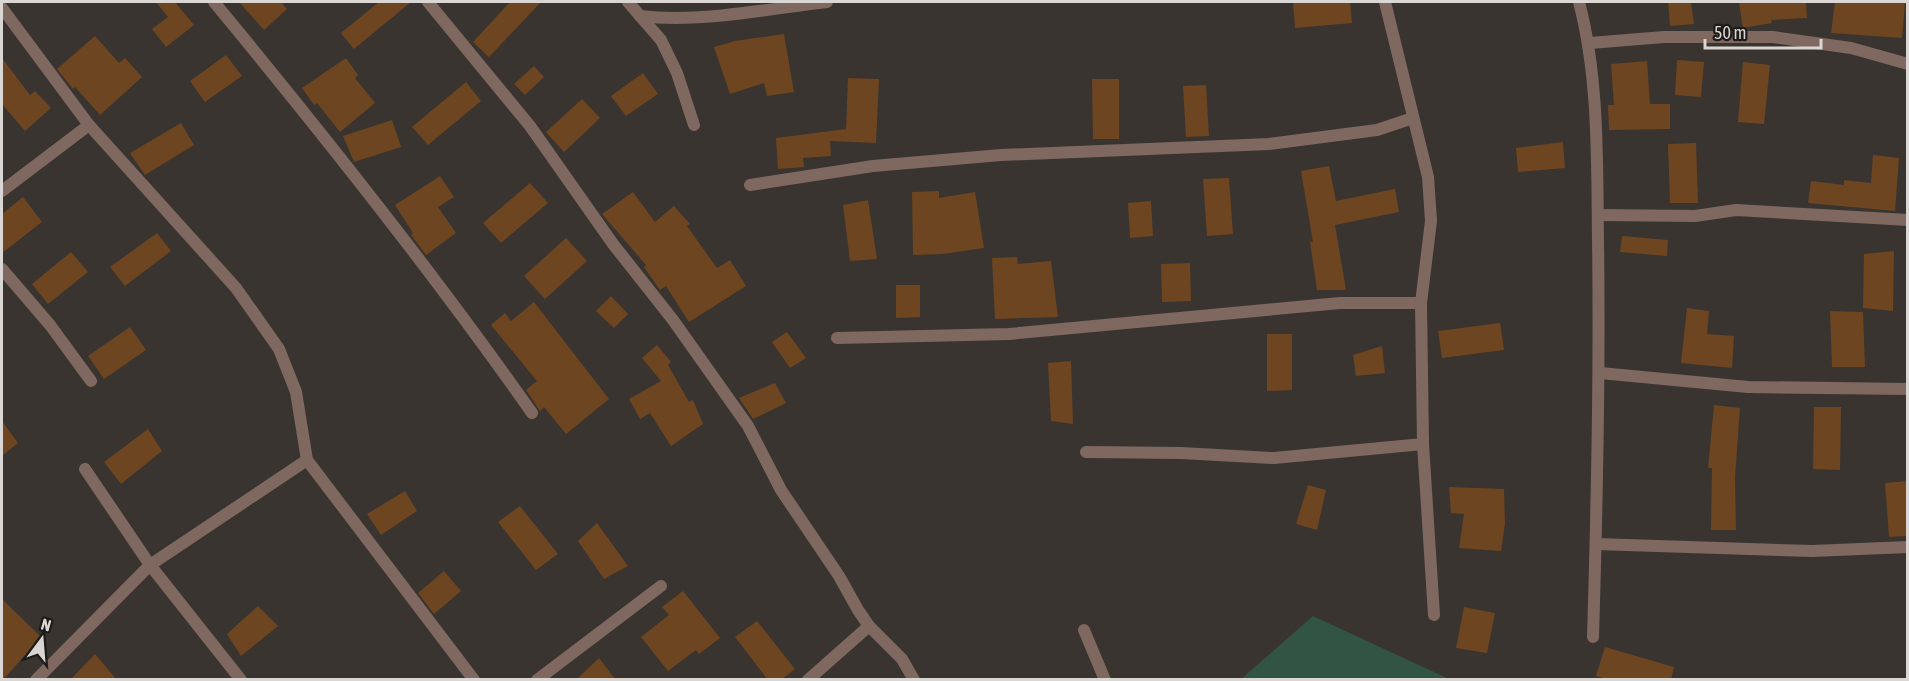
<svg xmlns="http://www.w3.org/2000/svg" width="1909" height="681" viewBox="0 0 1909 681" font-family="'Asap Condensed',sans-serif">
<rect width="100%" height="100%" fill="#39342f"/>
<path fill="#315444" d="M1313,616l136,63h-208z"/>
<g fill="#6d4521">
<path d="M156,2h19l19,23 -28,22 -14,-18 16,-12z"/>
<path d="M239,2h42l6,7 -23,21z"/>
<path d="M379,2h32l-57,47 -13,-16z"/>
<path d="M510,2h31l-52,55 -16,-15z"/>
<path d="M1293,2h57l2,21 -57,5z"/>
<path d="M1668,2h23l3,22 -24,2z"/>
<path d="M1739,2h67l1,16 -36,2 1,3 -29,5z"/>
<path d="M1835,2h70l-3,36 -71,-5z"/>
<path d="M784,34l10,58 -27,4 -3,-13 -34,11 -16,-47 21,-6z"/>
<path d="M95,36l24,27 6,-5 17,19 -42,38 -25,-28 -2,2 -16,-20z"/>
<path d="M226,55l16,21 -37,26 -15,-21z"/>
<path d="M2,58l28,37 5,-4 16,17 -26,23 -23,-27z"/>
<path d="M346,58l12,17 -3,3 20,25 -35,29 -23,-29 -3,2 -12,-17z"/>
<path d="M1677,60l27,2 -3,35 -26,-2z"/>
<path d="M1647,61l3,43h20v25l-61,1 -1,-25h6l-3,-41z"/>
<path d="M1743,62l27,3 -6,59 -26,-2z"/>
<path d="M534,66l10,11 -19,18 -11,-11z"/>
<path d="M643,73l15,21 -32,22 -15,-20z"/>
<path d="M848,78l31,1 -3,64 -46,-2 1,15 -28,2 1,9 -26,2 -2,-31 70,-9z"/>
<path d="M1092,79h27v60h-26z"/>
<path d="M466,82l15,19 -53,44 -16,-18z"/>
<path d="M1206,85l3,51 -23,1 -3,-51z"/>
<path d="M582,99l18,19 -36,34 -18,-20z"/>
<path d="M392,120l9,27 -47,15 -11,-26z"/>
<path d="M181,123l13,22 -49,30 -15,-22z"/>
<path d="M1563,142l2,26 -47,4 -2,-24z"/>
<path d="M1696,143l2,60h-28l-2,-59z"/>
<path d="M1873,155l26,3 -4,53 -87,-8 3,-22 33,4v-5l27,3z"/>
<path d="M1329,166l7,35 59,-12 4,23 -64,13 11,65h-29l-7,-48h3l-12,-71z"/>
<path d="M440,176l14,21 -16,10 18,26 -30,22 -15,-20 2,-2 -18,-28z"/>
<path d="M1229,178l4,56 -26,2 -4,-57z"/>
<path d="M530,183l18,20 -47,40 -18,-20z"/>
<path d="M939,191v7l36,-6 9,56 -41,6 -30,1 -1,-63z"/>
<path d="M633,192l22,30 19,-16 16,18 -3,2 30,42 13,-8 16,26 -57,36 -23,-36 -6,4 -16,-23 2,-2 -44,-51z"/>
<path d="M23,197l19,25 -40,31v-39z"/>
<path d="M868,200l9,59 -27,2 -7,-56z"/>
<path d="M1151,201l2,35 -23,2 -2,-35z"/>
<path d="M157,233l14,18 -46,35 -15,-19z"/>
<path d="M1622,236l46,4 -1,16 -47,-4z"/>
<path d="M566,238l21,23 -42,38 -21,-23z"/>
<path d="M1894,251l-1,60 -30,-3 1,-54z"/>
<path d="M71,252l17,20 -40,32 -16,-20z"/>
<path d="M1017,257l1,7 33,-3 7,56 -63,2 -3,-61z"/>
<path d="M1190,263l1,38 -29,1 -1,-38z"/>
<path d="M896,285h24v32l-24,1z"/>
<path d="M611,296l17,18 -14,14 -18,-17z"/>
<path d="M534,302l75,97 -43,35 -22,-27 -4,4 -14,-21 11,-9 -46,-56 14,-12 6,8z"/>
<path d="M1687,308l22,3 -2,23 27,2 -2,32 -51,-5z"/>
<path d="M1830,311l33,1 2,55h-33z"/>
<path d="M1500,323l4,27 -62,8 -4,-27z"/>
<path d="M130,327l16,23 -42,29 -16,-23z"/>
<path d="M787,332l19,26 -16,10 -18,-26z"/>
<path d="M1267,334h25v56l-25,1z"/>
<path d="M657,345l14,17 -3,3 21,37 4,-2 10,24 -32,22 -21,-33 -10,6 -11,-20 32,-18 -19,-23z"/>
<path d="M1382,346l3,27 -29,3 -3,-21z"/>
<path d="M1071,361l2,63 -22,-3 -3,-58z"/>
<path d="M775,383l11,20 -33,16 -14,-21z"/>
<path d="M1714,405l26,3 -5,69 1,53h-25l1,-62h-4z"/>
<path d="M1814,407h27l-1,63 -27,-1z"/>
<path d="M2,421l16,22 -16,13z"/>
<path d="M148,429l14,22 -41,33 -17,-22z"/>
<path d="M1908,481v55l-19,1 -4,-54z"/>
<path d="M1308,485l18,5 -9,40 -21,-6z"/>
<path d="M1449,487l55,2 1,35 -4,27 -42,-3 5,-34 -13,-1z"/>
<path d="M405,491l12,20 -36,24 -14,-21z"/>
<path d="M520,506l38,48 -22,16 -38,-48z"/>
<path d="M597,523l31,43 -24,13 -26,-38z"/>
<path d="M444,571l17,20 -27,23 -16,-21z"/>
<path d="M683,591l37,47 -21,16 -3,-4 -28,21 -27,-34 28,-22 -7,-8z"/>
<path d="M2,599l39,38 -38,43h-1z"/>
<path d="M258,606l20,20 -37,30 -14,-22z"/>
<path d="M1464,607l31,6 -8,40 -31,-5z"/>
<path d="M757,621l38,48 -14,11h-13l-33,-43z"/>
<path d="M1605,647l69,20 -3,13h-61l-14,-4z"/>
<path d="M95,654l22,26h-47z"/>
<path d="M599,658l17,22h-40z"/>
</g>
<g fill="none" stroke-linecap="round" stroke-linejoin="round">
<g stroke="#7f685f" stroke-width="12">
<path d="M214,2c110,133 219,270 318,411"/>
<path d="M428,2l102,124 83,118 60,76 75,106 33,64 58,86 19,34 11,16 33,33 12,21"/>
<path d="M628,2l33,38 16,33 17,52"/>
<path d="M1579,2c20,76 18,160 19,239 2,132 -1,264 -5,396"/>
<path d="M2,8l87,117 147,163 43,61 17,43 11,68 167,220"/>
<path d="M640,16c61,7 126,-7 187,-14"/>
<path d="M1590,43l74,-6h109l78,11 57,16"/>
<path d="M750,185l123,-19 128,-11 268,-11 108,-14 36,-12"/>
<path d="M2,191l87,-66"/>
<path d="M1598,215l97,1 41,-6 172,10"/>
<path d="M2,269l48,56 41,56"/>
<path d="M837,338l172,-4 331,-31h81"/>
<path d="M1600,373l148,14 160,2"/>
<path d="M1423,444l11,171"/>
<path d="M1086,452l95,1 93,5 149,-14 -2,-141 10,-82 -3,-44 -43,-175"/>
<path d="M85,469l65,96 91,115"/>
<path d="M1596,544l216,7 96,-4"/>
<path d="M1084,630l21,50"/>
<path d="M36,680l114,-115 157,-105"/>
<path d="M537,680l124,-94"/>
<path d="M808,680l61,-54"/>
</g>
</g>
<rect width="1909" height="681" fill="none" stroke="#d9d6d3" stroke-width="6"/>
<g transform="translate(42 639) rotate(16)" stroke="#1e1c1a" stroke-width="4.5" paint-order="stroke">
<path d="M0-4.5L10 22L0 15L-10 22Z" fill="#d9d6d3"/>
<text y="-9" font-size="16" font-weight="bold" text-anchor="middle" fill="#d9d6d3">N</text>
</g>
<path d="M1705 39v9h116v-9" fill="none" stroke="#d9d6d3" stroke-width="3"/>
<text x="1714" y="39" font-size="18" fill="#d9d6d3" stroke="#1e1c1a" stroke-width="4.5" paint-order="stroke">50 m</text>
</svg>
